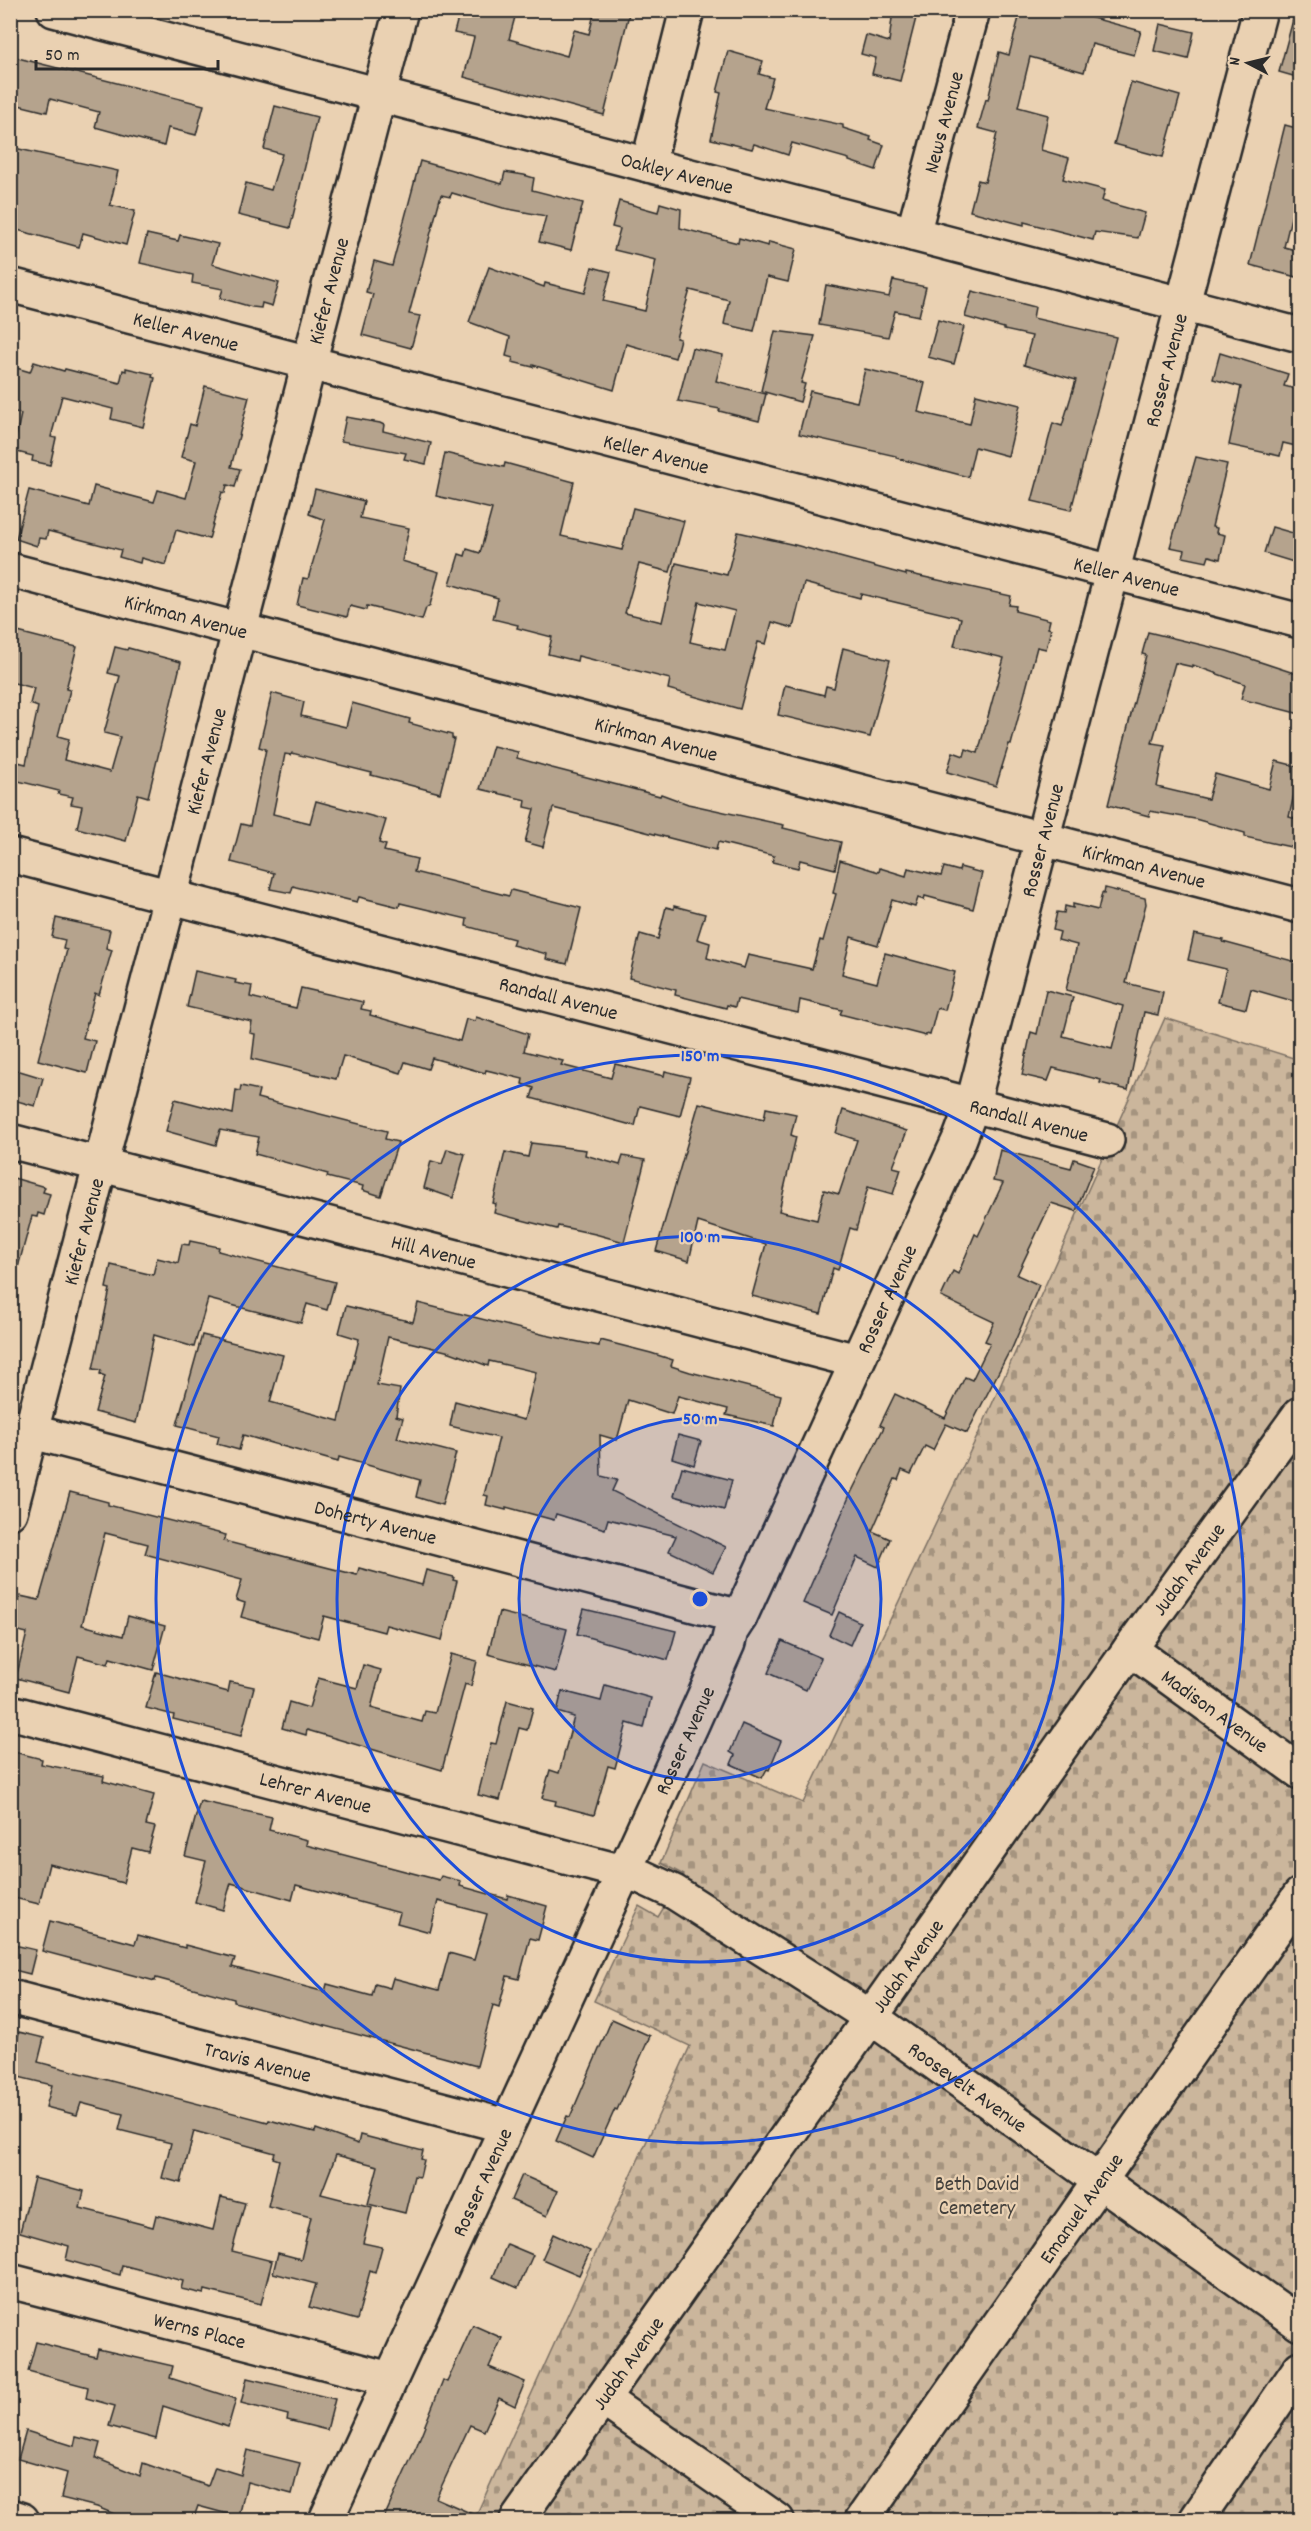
<svg xmlns="http://www.w3.org/2000/svg" width="1311" height="2531" viewBox="0 0 1311 2531" font-family="Dekko,sans-serif">
<defs>
<pattern id="cemetery-stones" width="16" height="16" patternUnits="userSpaceOnUse" patternTransform="scale(1.5)"><rect width="16" height="16" fill="#cbb69c"/><path d="M2 7V4a2 2 0 0 1 4 0v3zM10 15v-3a2 2 0 0 1 4 0v3z" fill="#a5947f"/></pattern>
</defs>
<rect width="100%" height="100%" fill="#ead1b2"/>
<filter id="ink" filterUnits="userSpaceOnUse"><feTurbulence type="fractalNoise" baseFrequency=".0167" numOctaves="2"/><feDisplacementMap in="SourceGraphic" scale="12" xChannelSelector="R" yChannelSelector="G"/><feConvolveMatrix kernelMatrix="1 2 1 2 8 2 1 2 1" color-interpolation-filters="sRGB"/></filter>
<g filter="url(#ink)">
<path fill="url(#cemetery-stones)" stroke="#7b7064" stroke-width="1.5" d="M1165,1018l135,42v1460h-826l216,-474 -96,-45 45,-95 19,11 26,-42 -23,-12 44,-102 98,42 181,-381z"/>
<g fill="#b5a38d" stroke="#2b2b2b" stroke-width="1.5" fill-rule="evenodd">
<path d="M460,10h26l29,7 -6,22 58,17 7,-26 15,4 6,-24h35l-26,105 -140,-38 10,-40 -20,-4z"/>
<path d="M893,10h25l-18,71 -28,-7 4,-16 -15,-4 5,-19 23,7z"/>
<path d="M1021,10h70l-2,7 52,14 -7,24 -42,-11 -8,28 -54,-15 -12,50 30,8 -7,35 28,8 -6,21 42,11 -3,11 43,12 -7,25 -43,-6 -2,8 -69,-18v3l-54,-14 8,-31 7,2 12,-49 -19,-5 8,-29 2,1 11,-48 10,3z"/>
<path d="M1294,16h6v62l-21,-6z"/>
<path d="M1160,24l34,8 -6,27 -34,-8z"/>
<path d="M728,51l35,10 -4,13 14,4 -9,30 79,17v3l28,9 -1,3 14,5 -8,25 -27,-9v-2l-57,-16 -4,12 -34,-11 -2,5 -41,-10 10,-46 -4,-1z"/>
<path d="M10,56l194,49 -8,30 -28,-7 -4,18 -69,-19 4,-15 -49,-13 -3,13 -37,-9z"/>
<path d="M1131,82l49,14 -17,61 -49,-13z"/>
<path d="M275,106l42,11 -27,111 -52,-13 8,-32 25,7 11,-36 -18,-5z"/>
<path d="M1285,125l15,4v51l-16,67 16,4v27l-50,-13z"/>
<path d="M10,147l108,24 -8,34 25,6 -9,34 -43,-12 -4,14 -69,-19z"/>
<path d="M420,161l82,23 3,-12 19,3 10,3 -2,12 51,13 -12,47 -32,-8 7,-26 -43,-8 -51,-15 -2,4 -9,-2 -32,119 11,2 -9,32 -49,-13 11,-41 -7,-2 8,-31 18,5z"/>
<path d="M619,201l39,11 2,-9 21,6 -1,19 58,15 1,-5 29,8 1,-4 27,7 -8,33 -21,-5 -13,54 -30,-7 5,-24 -39,-10 -14,48 4,1 -5,19 -49,-14 -12,46 -81,-25v2l-21,-5 1,-4 -7,-2 4,-19 -41,-15 20,-55 55,20 1,-4 40,10 7,-26 19,5 -8,29 42,10 11,-51 -42,-10 6,-21 -8,-2z"/>
<path d="M147,234l31,7 2,-6 38,9 -6,20 67,19 -7,23 -10,-3 -1,5 -9,-1 -32,-9 3,-9 -31,-6 1,-8 -53,-12z"/>
<path d="M893,280l33,7 -7,29 -24,-5 -7,26 -69,-12 7,-40 63,12z"/>
<path d="M972,291l63,16 -2,11 83,19 -45,173 -39,-9 21,-78 9,3 14,-46 -52,-15 8,-29 -28,-6v-2l-39,-11z"/>
<path d="M938,320l26,7 -10,37 -26,-7z"/>
<path d="M775,331l40,5 -14,47 4,1 -5,18 -39,-11z"/>
<path d="M692,348l31,7 -7,26 50,13 -7,27 -40,-10 1,-2 -42,-8z"/>
<path d="M1220,353l68,21 -4,12 16,4v57l-17,-4 -3,13 -51,-11 12,-58 -28,-8z"/>
<path d="M34,362l30,9 1,-2 55,14 3,-13 3,1v-3l27,6 -1,3 3,1 -12,49 -32,-8 2,-10 -51,-13 -11,41 5,1 -6,27 -18,-4 1,-5 -20,-5 8,-37 -11,-4v-44l20,6z"/>
<path d="M865,369l60,14 -7,29 52,12 6,-30 44,11 -12,51 -33,-9 -7,30 -72,-19v-2l-97,-22 11,-43 47,11z"/>
<path d="M205,386l44,11 -18,70 9,2 -5,18 -8,-2 -2,8 -3,-1 -13,47 -33,-9 -10,35 -25,-7 -1,5 -21,-6 2,-7 -73,-19 -2,8 -7,-1 -2,8 -21,-7 13,-49 60,16 5,-20 60,16 4,-12 28,8 10,-37 -15,-4 9,-33 5,2z"/>
<path d="M346,417l34,6 4,2 -1,6 48,12 -5,21 -22,-5 2,-6 -65,-12z"/>
<path d="M445,453l59,14 1,-4 69,19 -13,54 61,14 11,-42 51,13 -14,51 -31,-8 -14,49 37,9 14,-59 51,12 11,-43 57,13 111,30v-2l105,23 -2,9 7,1 -1,5 35,9 -2,8 3,1 -5,20 -9,-2 -26,98 -2,-1 -13,42 -49,-14 6,-20 11,4 2,-7 12,4 26,-95 -50,-12 7,-28 -100,-24 -1,4 -56,-15 -11,45 -21,-6 -6,22 -8,-2 -18,67 -72,-20 2,-10 -92,-23 -1,5 -29,-7 4,-17 -35,-9 1,-3 -25,-6 5,-21 -48,-14 9,-30 6,2 2,-7 13,4 12,-44 -56,-13zM699,602l36,9 -10,39 -35,-8z"/>
<path d="M1196,457l31,7 -15,63 5,1 -1,5 9,2 -5,24 -11,-3 -2,6 -24,-5 2,-7 -15,-3z"/>
<path d="M315,489l49,12 -4,17 49,10 -7,33 37,11 -9,33 -4,3 -4,12 -55,-14 -1,4 -16,-4 -3,11 -50,-12 6,-27 5,1 17,-59 -16,-6z"/>
<path d="M1272,527l28,8v29l-36,-11z"/>
<path d="M10,630l67,17 -11,42 4,1 -12,46 11,3 -5,21 46,12 10,-35 -16,-4 16,-57 -12,-3 7,-26 12,3 1,-2 53,14 -33,135 -10,-3 -12,47 -49,-13 5,-22 -11,-2 2,-7 -15,-3 1,-3 -49,-12v-19l16,4 12,-57 -8,-3 4,-16 -24,-6z"/>
<path d="M1148,632l79,19 73,24v39l-59,-15 4,-15 -52,-19v2l-18,-4 -23,80 13,2 -8,42 51,12 7,-25 54,15 7,-28 24,6 -11,50 11,3v29l-55,-12v-4l-50,-14 -45,-8 -1,5 -41,-11 38,-150 -4,-1z"/>
<path d="M843,648l47,12 -20,77 -92,-22 7,-30 39,10 2,-9 8,2z"/>
<path d="M272,693l32,9 -3,14 45,11 6,-24 58,16 -1,4 43,12v3l2,1 -14,54 -69,-18 1,-2 -80,-20 -1,2 -6,-1 -12,60 37,9 6,-22 70,19 -7,23 7,2 -2,6 33,8 -3,13 95,24 2,-6 70,18 -14,56 -21,-5 1,-5 -35,-9 2,-6 -48,-13 1,-7 -67,-16 -1,4 -40,-10 -2,5 -61,-15 -3,-1 -2,7 -21,-4 4,-16 -43,-11 10,-38 9,2 16,-77 -7,-2z"/>
<path d="M493,746l25,6 -1,6 35,10 108,28 1,-2 27,10 96,21 -1,3 58,14 -6,27 -35,-9 -2,8 -26,-6 2,-6 -56,-14 -2,8 -163,-42 -10,39 -18,-5 9,-33 -9,-2 1,-7 -46,-11z"/>
<path d="M840,860l39,12 1,-4 26,8 2,-8 33,8 3,-9 15,4 1,-4 22,6 -9,36 -48,-13 -1,4 -6,-2 -3,9 -23,-7 -14,45 -27,-8 -9,37 35,9 8,-30 70,19 -10,38 -8,-2 -7,27 -4,-1v2l-86,-22 2,-4 -42,-10 -2,13 -61,-14 -2,8 -8,-2 -1,3 -51,-13 1,-5 -47,-12 11,-44 18,5 8,-32 8,2v-3l31,8 -8,25 13,4 -3,15 37,10 4,-13 64,14 8,-29 3,1 13,-47 -3,-1z"/>
<path d="M1105,888l40,10 1,6 -20,79 37,9 -5,23 -14,-3 -16,78 -28,-7 1,-3 -48,-12 -5,13 -26,-6 9,-43 6,2 9,-44 27,7 -10,39 49,13 11,-43 -57,-16 11,-45 -19,-5 2,-8 -7,-2 4,-18 7,1 1,-7 8,2v-4l25,6 4,-17 2,1z"/>
<path d="M56,918l54,12 -4,18 6,2 -13,45 -4,-2 -12,45 12,3 -8,32 -49,-13 29,-110 -4,-1 2,-9 -13,-3z"/>
<path d="M1194,934l30,6 -1,2 77,21v40l-49,-14 -5,20 -28,-7 8,-33 -38,-9z"/>
<path d="M195,971l41,9 -1,3 17,3 -2,11 46,11 5,-20 62,14 -2,7 10,2 -1,4 90,26 6,-22 9,2 1,-4 52,17 -4,17 39,10 -2,4 50,13 4,-14 49,12 1,-5 25,6 -10,39 -40,-10 -5,20 -104,-28 3,-10 -12,-4 1,-5 -37,-9 -1,3 -53,-15 -4,11 -23,-7 -4,11 -58,-17 -7,23 -84,-20 3,-25 -5,-1 2,-11 -65,-15z"/>
<path d="M10,1068l33,10 -8,28 -25,-7z"/>
<path d="M241,1086l18,4 -2,8 130,33 -2,8 13,3 -17,54 -19,-6 1,-4 -36,-9 1,-3 -73,-20 4,-17 -39,-7 -4,15 -50,-14 9,-32 58,15 3,-24 4,1z"/>
<path d="M699,1103l65,16 2,-11 30,6 -5,21 5,2 -17,74 38,9 7,-30 15,4 18,-54 -21,-7 7,-23 64,21 -14,36 8,2 -8,25 -25,-7 -12,43 -6,-2 -12,42 -5,-2 -12,46 -69,-18 14,-52 -68,-22 -9,39 -33,-10z"/>
<path d="M531,1143l55,7 -1,5 35,10 3,-9 22,4 -21,82 -29,-8 -37,-8 -1,3 -63,-16 2,-9 -3,-1 12,-51 23,5z"/>
<path d="M447,1149l18,5 -12,44 -29,-10 7,-27 11,3z"/>
<path d="M1000,1150l71,18 3,-9 20,7 -18,45 -25,-8 -34,72 22,10 -29,68 -1,-1 -42,81 -21,-9 -13,26 -8,-4 -14,28 -9,-4 -4,10 -3,-1 -23,52 18,8 -12,28 -21,-10 -25,58 -29,-12 46,-106 35,-70 -4,-2 15,-31 50,24 20,-41 7,3 18,-37 -5,-2 9,-19 -53,-25 12,-26 5,3 17,-40 3,2 25,-53 -10,-2z"/>
<path d="M10,1177l35,10 -2,5 7,2 -6,21 -6,-2 -1,4 -5,-1 -15,55 -7,-1z"/>
<path d="M190,1241l29,6 -1,4 117,31 -8,28 -20,-6 -6,19 -93,-24 -14,48 -40,-12 -18,88 -41,-11 10,-36 -5,-2 1,-4 -8,-1 17,-80 -4,-1 5,-23 42,10 4,-17 21,5 4,-19 7,1z"/>
<path d="M418,1303l127,32 54,11 1,-6 51,13 22,7 -2,6 19,6 91,23 -7,31 -48,-11 2,-6 -50,-13 -6,18 -44,-14 -11,40 -17,-5 1,41 16,4 -5,11 114,56 -13,25 -44,-21 7,-15 -68,-17 -3,10 -49,-15 -2,6 -48,-13v3l-20,-5 2,-9 -4,-1 15,-57 -49,-12 5,-25 69,19 12,-48 -47,-11 -1,5 -38,-14 -62,-15 -11,48 23,4 -4,27 7,2 -6,20 59,15 -14,52 -26,-8 4,-17 -81,-23 -1,5 -95,-27 -4,15 -22,-6 2,-8 -42,-11 25,-90 81,20 -13,47 69,19 20,-82 -20,-6 7,-27 67,16z"/>
<path d="M678,1435l23,6 -7,24 -22,-7z"/>
<path d="M682,1467l50,13 -8,30 -50,-14z"/>
<path d="M70,1492l38,10v3l118,30 -2,6 133,34 2,-7 63,17 4,-15 28,7 -1,3 4,1 -15,59 -56,-15 -2,7 -60,-16 -6,22 -77,-21 4,-14 -9,-3 6,-20 -97,-26 3,-10 -43,-11 -23,92 41,11 5,-20 37,10 -12,44 -43,-12 -2,6 -30,-8 -9,36 -53,-14 11,-45 -16,-4 9,-33 19,4z"/>
<path d="M584,1609l92,22 -8,29 -91,-26z"/>
<path d="M499,1612l68,17 -11,43 -68,-18z"/>
<path d="M839,1612l21,10 -10,23 -21,-10z"/>
<path d="M782,1641l39,17 -15,32 -38,-17z"/>
<path d="M451,1654l26,7 -6,25 -6,-2 -23,86 -135,-40 -1,5 -24,-7 7,-26 20,6 9,-30 39,10 6,-23 18,5 -10,38 51,14 3,-11 10,2z"/>
<path d="M156,1672l72,20 2,-10 24,5 -13,49 -68,-17 1,-4 -28,-7z"/>
<path d="M605,1685l46,13 -7,30 -17,-5 -12,45 -7,-2 -14,49 -39,-10 1,-4 -14,-3 8,-28 9,3 15,-56 -17,-5 5,-21 39,10z"/>
<path d="M507,1701l26,7 -6,22 -8,-2 -19,72 -22,-5 13,-52 5,1z"/>
<path d="M742,1724l39,17 -12,29 -2,-1 -5,9 -31,-14 4,-9 -5,-3z"/>
<path d="M10,1751l32,8 -1,5 63,12 -1,5 51,14 -8,30 9,2 -7,25 -16,-4 -9,35 -74,-19 -10,40 -29,-7z"/>
<path d="M200,1801l72,16 -3,13 38,10 -1,5 133,35 2,-4 20,5 -1,5 47,13 1,-4 39,11 -9,34 -8,-2 -11,41 -12,-3 -8,31 -6,-2 -16,61 -243,-64v-3l-78,-21 -1,3 -113,-30 8,-30 85,23 3,-9 47,13v-3l50,13 -3,9 93,25 2,-8 45,12 3,-12 15,4 3,-10 46,12 10,-37 25,7 13,-46 -49,-13 -8,31 -33,-9 3,-10 -104,-28 -4,15 -61,-17 -8,27 -28,-8 11,-41 -21,-5z"/>
<path d="M10,1944l26,6 -6,24 -20,-5z"/>
<path d="M612,2019l38,17 -33,74 -2,-1 -22,49 -37,-17 11,-25 3,1z"/>
<path d="M19,2032l25,6 -6,24 230,60 1,-2 46,12 1,-3 42,15 2,-9 63,16 -2,8 3,1 -4,17 -6,-1 -9,37 -37,-9 10,-38 -42,-11 -15,39 51,13 -9,36 19,4 -7,26 -5,-2 -13,49 -48,-13 7,-23 -43,-11 5,-20 23,6 10,-42 -43,-11 11,-46 -6,-2 2,-5 -81,-22 -13,52 -19,-5 9,-35 -52,-13 4,-16 -42,-11 -4,12 -31,-8 6,-22 -42,-10z"/>
<path d="M522,2175l36,16 -11,25 -36,-16z"/>
<path d="M34,2178l50,13 -4,17 73,19 3,-12 57,15 8,-33 24,6 -13,48 40,10 -11,43 -56,-14 -1,4 -23,-5 2,-8 -61,-16 -2,10 -54,-15 3,-14 -49,-14z"/>
<path d="M553,2234l37,17 -11,24 -37,-16z"/>
<path d="M507,2244l26,11 -15,33 -25,-11z"/>
<path d="M473,2325l29,13 -13,29 36,15 -10,24 -16,-8 -15,33 -14,-6 -34,73 50,22h-103l34,-75 26,-65 4,2z"/>
<path d="M36,2342l60,15 2,-8 75,17 -3,12 66,21 -8,28 -65,-21 -7,33 -47,-13 6,-20 -29,-8 2,-11 -60,-16z"/>
<path d="M247,2378l88,21 -8,31 -40,-10 1,-5 -47,-12z"/>
<path d="M26,2431l48,15 2,-9 24,6 -4,15 44,18 3,-13 65,23 7,-19 26,8 6,-25 53,13 -8,31 -45,-12 -8,35 -41,-11 -5,14h-64l-32,-13 -36,-9 6,-25 -49,-14z"/>
</g>
<g fill="none" stroke-linecap="round" stroke-linejoin="round">
<g stroke="#2b2b2b" stroke-width="38">
<g id="minor">
<path id="s1" d="M54,10l1246,325"/>
<path d="M648,165l39,-155"/>
<path id="s2" d="M913,234l60,-224"/>
<path id="s3" d="M10,285l1290,336"/>
<path id="s4" d="M10,570l1290,336"/>
<path id="s5" d="M10,855l1097,285"/>
<path id="s6" d="M10,1141l847,220"/>
<path id="s7" d="M10,1426l730,191"/>
<path id="s8" d="M10,1512l391,-1502"/>
<path id="s9" d="M1130,1649l170,123"/>
<path id="s10" d="M10,1712l632,165 32,15 198,126 428,306"/>
<path id="s11" d="M10,1997l496,129"/>
<path id="s12" d="M10,2281l380,98"/>
<path d="M603,2399l174,121"/>
<path d="M10,2516l12,4"/>
<path id="s13" d="M326,2520l366,-796 36,-81 3,-12 9,-14 220,-479 12,-32 288,-1096"/>
<path id="s14" d="M517,2520l613,-871 170,-235"/>
<path id="s15" d="M862,2520l438,-625"/>
<path d="M1196,2520l104,-152"/>
</g>
</g>
<use href="#minor" stroke="#ead1b2" stroke-width="33"/>
</g>
</g>
<circle cx="700" cy="1599" r="181" fill="#1d4ed8" fill-opacity=".12"/>
<g fill="none" stroke="#1d4ed8" stroke-width="3">
<circle cx="700" cy="1599" r="181"/>
<circle cx="700" cy="1599" r="363"/>
<circle cx="700" cy="1599" r="544"/>
</g>
<g text-anchor="middle" stroke-width="4.5" stroke-linejoin="round" paint-order="stroke">
<g font-size="21" fill="#2b2b2b" stroke="#ead1b2">
<text dy="7" stroke="none"><textPath href="#s2" startOffset="116">News Avenue</textPath></text>
<text dy="7" stroke="none"><textPath href="#s1" startOffset="644">Oakley Avenue</textPath></text>
<text dy="7" stroke="none"><textPath href="#s8" startOffset="1262">Kiefer Avenue</textPath></text>
<text dy="7" stroke="none"><textPath href="#s3" startOffset="182">Keller Avenue</textPath></text>
<text dy="7" stroke="none"><textPath href="#s13" startOffset="2316">Rosser Avenue</textPath></text>
<text dy="7" stroke="none"><textPath href="#s3" startOffset="668">Keller Avenue</textPath></text>
<text dy="7" stroke="none"><textPath href="#s3" startOffset="1154">Keller Avenue</textPath></text>
<text dy="7" stroke="none"><textPath href="#s4" startOffset="182">Kirkman Avenue</textPath></text>
<text dy="7" stroke="none"><textPath href="#s4" startOffset="668">Kirkman Avenue</textPath></text>
<text dy="7" stroke="none"><textPath href="#s8" startOffset="776">Kiefer Avenue</textPath></text>
<text dy="7" stroke="none"><textPath href="#s13" startOffset="1830">Rosser Avenue</textPath></text>
<text dy="7" stroke="none"><textPath href="#s4" startOffset="1172">Kirkman Avenue</textPath></text>
<text dy="7" stroke="none"><textPath href="#s5" startOffset="567">Randall Avenue</textPath></text>
<text dy="7" stroke="none"><textPath href="#s5" startOffset="1053">Randall Avenue</textPath></text>
<text dy="7" stroke="none"><textPath href="#s8" startOffset="290">Kiefer Avenue</textPath></text>
<text dy="7" stroke="none"><textPath href="#s6" startOffset="438">Hill Avenue</textPath></text>
<text dy="7" stroke="none"><textPath href="#s13" startOffset="1344">Rosser Avenue</textPath></text>
<text dy="7" stroke="none"><textPath href="#s7" startOffset="378">Doherty Avenue</textPath></text>
<text dy="7" stroke="none"><textPath href="#s14" startOffset="1164">Judah Avenue</textPath></text>
<text dy="7" stroke="none"><textPath href="#s9" startOffset="105">Madison Avenue</textPath></text>
<text dy="7" stroke="none"><textPath href="#s13" startOffset="858">Rosser Avenue</textPath></text>
<text dy="7" stroke="none"><textPath href="#s10" startOffset="316">Lehrer Avenue</textPath></text>
<text dy="7" stroke="none"><textPath href="#s14" startOffset="678">Judah Avenue</textPath></text>
<text dy="7" stroke="none"><textPath href="#s11" startOffset="256">Travis Avenue</textPath></text>
<text dy="7" stroke="none"><textPath href="#s10" startOffset="1041">Roosevelt Avenue</textPath></text>
<text dy="7" stroke="none"><textPath href="#s13" startOffset="372">Rosser Avenue</textPath></text>
<text dy="7" stroke="none"><textPath href="#s15" startOffset="381">Emanuel Avenue</textPath></text>
<text dy="7" stroke="none"><textPath href="#s12" startOffset="196">Werns Place</textPath></text>
<text dy="7" stroke="none"><textPath href="#s14" startOffset="192">Judah Avenue</textPath></text>
</g>
<g font-size="21" fill="#43403c" stroke="#ead1b2">
<text x="977" y="2190">Beth David<tspan x="977" dy="24">Cemetery</tspan></text>
</g>
</g>
<circle cx="700" cy="1599" r="9" fill="#1d4ed8" stroke="#ead1b2" stroke-width="3"/>
<g font-size="18" text-anchor="middle" font-weight="bold" fill="#1d4ed8" stroke="#ead1b2" stroke-width="4.5" stroke-linejoin="round" paint-order="stroke">
<text x="700" y="1061">150 m</text>
<text x="700" y="1242">100 m</text>
<text x="700" y="1424">50 m</text>
</g>
<rect width="1311" height="2531" fill="none" stroke="#ead1b2" stroke-width="36"/>
<rect x="18" y="18" width="1275" height="2495" fill="none" stroke="#2b2b2b" stroke-width="2" filter="url(#ink)"/>
<g transform="translate(1248 63) rotate(277)" stroke="#ead1b2" stroke-width="4.5" paint-order="stroke">
<path d="M0-4.5L10 22L0 15L-10 22Z" fill="#2b2b2b"/>
<text y="-9" font-size="16" font-weight="bold" text-anchor="middle" fill="#2b2b2b">N</text>
</g>
<path d="M36 60v9h182v-9" fill="none" stroke="#2b2b2b" stroke-width="3"/>
<text x="45" y="60" font-size="18" fill="#2b2b2b" stroke="#ead1b2" stroke-width="4.5" paint-order="stroke">50 m</text>
</svg>
